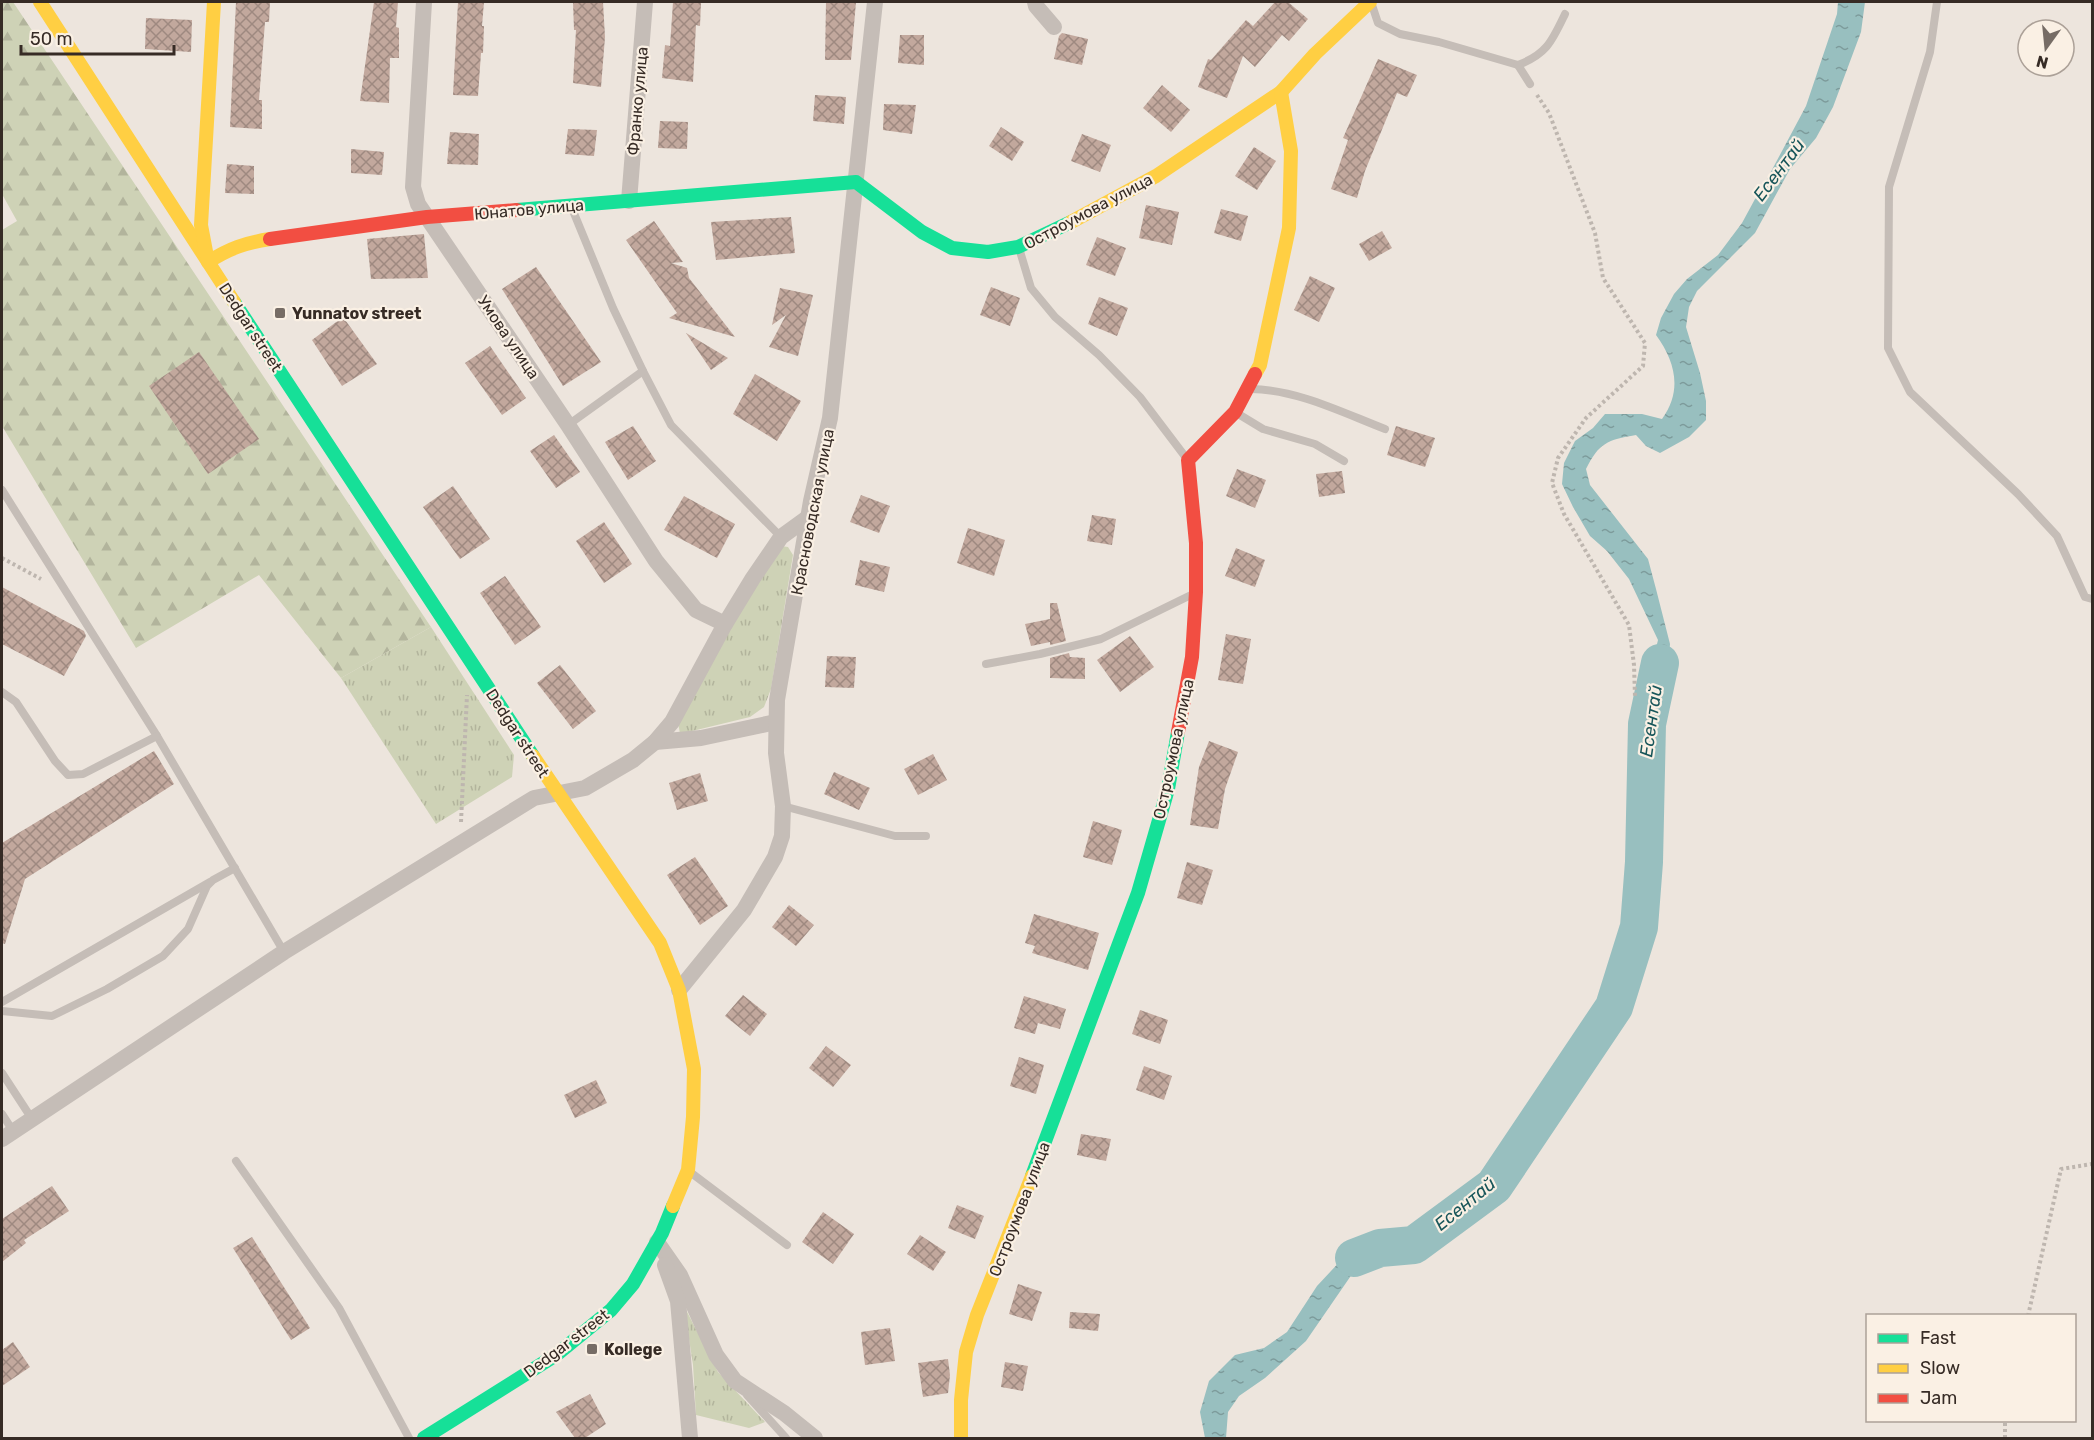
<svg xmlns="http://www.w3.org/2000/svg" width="2094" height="1440" viewBox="0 0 2094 1440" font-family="Rubik,sans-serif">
<defs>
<pattern id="grass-tufts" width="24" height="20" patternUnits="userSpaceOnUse" patternTransform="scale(1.5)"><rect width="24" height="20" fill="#ced2b6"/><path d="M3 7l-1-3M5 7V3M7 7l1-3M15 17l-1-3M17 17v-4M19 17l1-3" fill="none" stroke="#b2b49c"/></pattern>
<pattern id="forest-firs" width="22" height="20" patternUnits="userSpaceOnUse" patternTransform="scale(1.5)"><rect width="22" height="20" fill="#ced2b6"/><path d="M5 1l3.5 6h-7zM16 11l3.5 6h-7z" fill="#b2b49c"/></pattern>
<pattern id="water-ripples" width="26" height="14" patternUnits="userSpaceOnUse" patternTransform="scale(1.5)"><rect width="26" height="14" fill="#98bfbf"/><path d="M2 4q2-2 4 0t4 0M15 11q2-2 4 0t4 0" fill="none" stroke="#7d9b9b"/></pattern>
<pattern id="building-cross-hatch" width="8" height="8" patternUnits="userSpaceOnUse" patternTransform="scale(1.5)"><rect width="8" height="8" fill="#c2a89d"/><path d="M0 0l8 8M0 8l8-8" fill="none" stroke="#9e8980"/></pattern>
</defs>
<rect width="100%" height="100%" fill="#ede5dd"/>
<g fill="url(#grass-tufts)">
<path d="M781,546l7,1 5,8 -22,134 -7,18 -14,10 -70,17 -2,-12 66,-121z"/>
<path d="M431,627l83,128 -2,22 -76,47 -95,-146z"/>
<path d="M684,1306l34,66 47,50 -16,6 -53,-13 -3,-50z"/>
</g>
<path fill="url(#forest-firs)" d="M2,2h11l418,625 -90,51 -82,-103 -123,73 -134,-222v-196l15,-9 -15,-27z"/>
<g fill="url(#water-ripples)">
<path d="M1838,2h27l-4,30 -28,75 -17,31 -26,31 -35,64 -58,58 -8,16 -3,20 14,46 6,28v19l-17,17 -29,16 -14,-7 -10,-11c-29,5 -37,8 -50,34l4,16 58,74 8,30 14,55 -3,37 -11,37 -10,-5 1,-28 11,-45 -29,-61 -22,-28 -17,-15 -17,-29 -11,-23 2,-21 11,-22 18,-13 12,-14h37l20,5c21,-29 13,-58 -6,-84l5,-17 13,-24 13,-15 31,-24 24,-32 13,-24 3,-3 48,-90 31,-92z"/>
<path d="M1376,1245l32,1 -49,18 -53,77 -41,37 -26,18 -11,16 -2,26h-21l-5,-26 9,-31 26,-26 29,-7 23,-16 30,-46 28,-30z"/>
</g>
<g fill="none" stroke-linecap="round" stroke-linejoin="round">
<path stroke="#98bfbf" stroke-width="38" d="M1354,1258l26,-10 34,-3 80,-59 120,-179 25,-80 5,-65 3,-138 13,-61"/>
</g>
<g fill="url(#building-cross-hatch)">
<path d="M236,2h34l-1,20h-4l-6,78h3v29l-32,-2z"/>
<path d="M374,2h24l-2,25 3,1v30h-9l-1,45 -29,-2z"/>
<path d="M458,2h26l-2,24h2l-1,27h-2l-3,43 -25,-1z"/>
<path d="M573,2h30l2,35 -4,50 -28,-4 3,-53h-2z"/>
<path d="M673,2h28l-1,24 -4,-1 -3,57 -31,-4 3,-33 5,1z"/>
<path d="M826,2h30l-5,58h-26z"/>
<path d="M1275,2h13l20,17 -19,22 -7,-6 -27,32 -12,-11 -16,42 -29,-11 10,-28 3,1 35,-40 7,6z"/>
<path d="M146,18l46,2 -1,32 -46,-3z"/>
<path d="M1062,33l26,6 -6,26 -28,-6 5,-23z"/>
<path d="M900,35h24v30l-26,-2z"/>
<path d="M1378,59l39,16 -10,22 -10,-4 -32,78 -8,27 -26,-9 17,-49 -5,-2z"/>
<path d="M1162,85l28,25 -19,22 -28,-24z"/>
<path d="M815,95l31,2 -2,27 -31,-3z"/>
<path d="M884,104l32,1 -4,29 -29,-4z"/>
<path d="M660,121l28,1 -1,27 -29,-1z"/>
<path d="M1001,127l23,15 -12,19 -23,-15z"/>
<path d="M568,129l29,1 -3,26 -29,-2z"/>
<path d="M450,132l29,2 -1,31 -31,-1z"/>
<path d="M1082,134l29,11 -11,27 -29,-11z"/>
<path d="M1254,147l22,14 -19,29 -22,-14z"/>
<path d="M351,149l33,3 -2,23 -31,-2z"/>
<path d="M227,164l27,2v28l-29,-1z"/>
<path d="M1146,205l33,7 -7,33 -33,-7z"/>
<path d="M1221,209l27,7 -7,25 -27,-8z"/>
<path d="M791,217l4,36 -79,7 -5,-38z"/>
<path d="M654,221l29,41 -12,1 16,5 2,10 46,59 -66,-19 8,-5 -51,-73z"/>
<path d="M1382,231l10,17 -23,13 -10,-17z"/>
<path d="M424,234l4,44 -57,1 -4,-40z"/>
<path d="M1097,237l29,11 -11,28 -29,-11z"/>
<path d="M536,267l65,95 -38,24 -61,-97z"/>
<path d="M1310,276l25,12 -16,34 -25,-12z"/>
<path d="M991,287l29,11 -10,28 -30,-11z"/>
<path d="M780,288l33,7 -15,61 -29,-9 17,-32 -14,10z"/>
<path d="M1099,297l29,11 -11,28 -29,-12z"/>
<path d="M343,317l34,47 -35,22 -30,-46z"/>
<path d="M686,333l42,25 -17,12z"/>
<path d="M490,346l36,52 -24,17 -37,-52z"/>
<path d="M199,352l60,87 -51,35 -59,-88z"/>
<path d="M755,374l46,27 -24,40 -44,-27z"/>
<path d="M633,426l23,35 -28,19 -23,-38z"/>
<path d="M1396,426l39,12 -10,29 -38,-12z"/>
<path d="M554,435l26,37 -24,16 -26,-37z"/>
<path d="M1237,469l29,11 -11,28 -29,-12z"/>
<path d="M1342,471l3,22 -26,4 -3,-23z"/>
<path d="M453,486l37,53 -30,20 -37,-52z"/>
<path d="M861,495l29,11 -11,27 -29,-11z"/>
<path d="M684,496l51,28 -18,34 -53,-28z"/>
<path d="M1092,515l24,4 -4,26 -25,-4z"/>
<path d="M604,522l28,42 -28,19 -28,-42z"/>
<path d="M968,528l37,12 -11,36 -37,-13z"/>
<path d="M1236,548l29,12 -10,27 -30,-11z"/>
<path d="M860,560l30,7 -6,25 -29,-7z"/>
<path d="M505,576l36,51 -26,18 -35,-52z"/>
<path d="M2,587l82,44 2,5 -22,40 -62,-32z"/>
<path d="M1050,603h7l9,38 -16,4v-3l-19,4 -6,-22 25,-5z"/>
<path d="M1226,634l25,5 -8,45 -25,-4z"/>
<path d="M1130,636l24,31 -34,25 -23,-32z"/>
<path d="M1069,653l1,4 15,1v21l-35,-1v-20z"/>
<path d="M827,656l29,1 -2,31 -29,-1z"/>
<path d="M560,665l36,46 -23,18 -36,-46z"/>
<path d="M1209,741l29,11 -13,37 -7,40 -28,-4 9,-58z"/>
<path d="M154,751l20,33 -149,95 -20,65 -3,-1v-100z"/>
<path d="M933,754l14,26 -29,15 -14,-26z"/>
<path d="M834,772l36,16 -11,22 -35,-16z"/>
<path d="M700,773l8,28 -31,9 -8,-27z"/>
<path d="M1093,821l29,9 -10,35 -29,-8z"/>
<path d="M695,857l33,49 -28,19 -33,-50z"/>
<path d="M1187,862l26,8 -11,35 -25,-7z"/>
<path d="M789,905l25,20 -18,21 -24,-19z"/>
<path d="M1034,914l65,19 -11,37 -56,-17 3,-7 -10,-3z"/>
<path d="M743,995l24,19 -17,22 -25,-20z"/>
<path d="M1024,996l42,13 -6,20 -22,-6 -3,11 -21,-6z"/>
<path d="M1140,1010l28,10 -8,24 -28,-10z"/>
<path d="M826,1046l25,19 -18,22 -24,-19z"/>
<path d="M1019,1057l25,8 -8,29 -26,-8z"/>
<path d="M1144,1066l28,10 -8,24 -28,-10z"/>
<path d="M596,1080l11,23 -32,15 -11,-23z"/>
<path d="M1081,1134l30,5 -5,22 -29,-6z"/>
<path d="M52,1186l17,25 -45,29 2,3 -24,19v-43z"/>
<path d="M957,1205l27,11 -9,23 -27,-11z"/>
<path d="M823,1212l31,22 -21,30 -31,-22z"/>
<path d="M920,1235l26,17 -13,19 -26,-17z"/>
<path d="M252,1237l58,91 -19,12 -58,-92z"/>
<path d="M1018,1284l24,8 -10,29 -23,-7z"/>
<path d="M1070,1312l30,2 -2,17 -29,-3z"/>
<path d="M890,1328l5,33 -30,4 -4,-33z"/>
<path d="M13,1342l17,25 -28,19v-36z"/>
<path d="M948,1359l2,16 -2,18 -25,4 -5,-34z"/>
<path d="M1005,1362l23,4 -5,25 -22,-4z"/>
<path d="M590,1394l16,30 -21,14h-10l-19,-26z"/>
</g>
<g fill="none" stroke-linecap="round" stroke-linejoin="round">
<g stroke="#beb6af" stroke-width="4" stroke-dasharray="3 3" stroke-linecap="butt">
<path d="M1537,95l12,18 46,120 8,45 42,65 -2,23 -57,52 -28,40 -6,25 12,31 65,111 5,40 1,32"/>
<path d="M2,558l39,21"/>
<path d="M461,822l6,-127"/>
<path d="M2028,1316l33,-147 31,-5"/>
<path d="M2005,1438v-18"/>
</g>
<g stroke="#c5bdb7" stroke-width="8">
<path d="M1937,2l-7,50 -41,135 -1,161 22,44 108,102 39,42 28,61 7,2"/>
<path d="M1372,5l6,18 22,11 39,8 79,23 12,19"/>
<path d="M1518,65c29,-11 34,-24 47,-51"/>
<path d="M1019,248l12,40 24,29 44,38 41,42 47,62"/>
<path d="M643,371l28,54 110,112"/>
<path d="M1251,389c47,1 90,23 134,40"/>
<path d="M1235,412l28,17 52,15 29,17"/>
<path d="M568,425l75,-54 -30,-63 -42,-102"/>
<path d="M2,490l155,246 127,216"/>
<path d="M986,664l54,-10 61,-15 92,-45"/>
<path d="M2,692l14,10 39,59 13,14 15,-1 74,-38"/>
<path d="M783,806l112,30h31"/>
<path d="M2,1002l208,-120"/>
<path d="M2,1011l50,5 55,-27 56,-33 25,-27 19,-43 6,-6 22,-12"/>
<path d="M2,1073l30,46"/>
<path d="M2,1114l11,17"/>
<path d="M236,1161l103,147 70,130"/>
<path d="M690,1172l97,73"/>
<path d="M747,1395l39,43"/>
</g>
<g stroke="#c5bdb7" stroke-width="16">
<path d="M424,2l-11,185 5,17 150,221 88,136 40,49 29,14"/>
<path d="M1035,2l1,4 18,21"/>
<path d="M629,201l16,-199"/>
<path d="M655,742l46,-4 75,-16"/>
<path d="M679,990l65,-80 31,-53 7,-21 1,-30 -7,-53 1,-53 34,-199 19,-83 45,-416"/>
<path d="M2,1139l282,-187 250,-154 51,-10 48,-28 22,-18 17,-20 53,-98 28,-46 28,-41 29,-21"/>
<path d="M657,1242l23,33 36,80 19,26 49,32 31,25"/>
<path d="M665,1265l13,36 12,137"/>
</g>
<g stroke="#16e098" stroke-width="14">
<path d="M517,210l339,-28 66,50 30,16 36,4 30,-5 53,-25"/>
<path d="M234,302l299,454"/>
<path d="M1032,1176l106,-283 30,-104 10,-57"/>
<path d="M424,1438l132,-83 55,-45 22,-26 29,-51 11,-27"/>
</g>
<g stroke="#ffcf43" stroke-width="14">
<path d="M40,2l194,300"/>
<path d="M214,2l-13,223 7,37c22,-14 37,-19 62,-23"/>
<path d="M1071,222l85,-46 125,-84 34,-38 55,-52"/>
<path d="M1255,374l5,-9 29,-137 2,-77 -10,-59"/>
<path d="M533,756l127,187 19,47 15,79 -1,48 -5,53 -15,36"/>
<path d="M961,1438v-38l5,-48 11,-37 55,-139"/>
</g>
<g stroke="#f24e42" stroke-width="14">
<path d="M270,239l157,-22 90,-7"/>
<path d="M1178,732l14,-75 4,-65v-49l-8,-83 47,-48 20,-38"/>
</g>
</g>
<g fill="#766c65" stroke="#faf0e4" stroke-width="2">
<rect x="274" y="307" width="12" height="12" rx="3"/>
<rect x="586" y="1343" width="12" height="12" rx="3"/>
</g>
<g text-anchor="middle" stroke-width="4.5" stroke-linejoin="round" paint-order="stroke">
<g font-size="16" fill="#362b25" stroke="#faf0e4">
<text transform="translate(637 101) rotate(-85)" y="6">Франко улица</text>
<text transform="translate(529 209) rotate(-5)" y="6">Юнатов улица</text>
<text transform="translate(1088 211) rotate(-28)" y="6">Остроумова улица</text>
<text transform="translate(251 327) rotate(57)" y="6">Dedgar street</text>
<text transform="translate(509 337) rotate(56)" y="6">Умова улица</text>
<text transform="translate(812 512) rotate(-79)" y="6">Красноводская улица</text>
<text transform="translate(518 733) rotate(57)" y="6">Dedgar street</text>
<text transform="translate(1173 749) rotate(-78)" y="6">Остроумова улица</text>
<text transform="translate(1019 1209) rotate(-69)" y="6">Остроумова улица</text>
<text transform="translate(566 1343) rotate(-37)" y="6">Dedgar street</text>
</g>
<g font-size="16" font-weight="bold" fill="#362b25" stroke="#faf0e4" text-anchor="start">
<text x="292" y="319">Yunnatov street</text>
<text x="604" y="1355">Kollege</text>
</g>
<g font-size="18" font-style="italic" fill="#18565a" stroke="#faf0e4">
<text transform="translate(1779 170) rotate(-53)" y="6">Есентай</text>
<text transform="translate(1651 721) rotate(-82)" y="6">Есентай</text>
<text transform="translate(1465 1204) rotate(-39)" y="6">Есентай</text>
</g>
</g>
<rect width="2094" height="1440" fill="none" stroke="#362b25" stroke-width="6"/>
<rect x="1866" y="1314" width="210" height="108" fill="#faf0e4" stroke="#aca198" stroke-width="1.5"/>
<rect x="1878" y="1334" width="30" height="9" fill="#16e098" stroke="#aca198" stroke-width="1.5"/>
<text x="1920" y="1344" font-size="18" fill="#362b25">Fast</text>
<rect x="1878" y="1364" width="30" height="9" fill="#ffcf43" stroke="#aca198" stroke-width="1.5"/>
<text x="1920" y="1374" font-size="18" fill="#362b25">Slow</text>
<rect x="1878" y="1394" width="30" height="9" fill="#f24e42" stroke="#aca198" stroke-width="1.5"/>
<text x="1920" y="1404" font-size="18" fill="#362b25">Jam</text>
<g transform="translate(2046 48) rotate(195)"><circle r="28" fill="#faf0e4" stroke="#aca198" stroke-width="1.5"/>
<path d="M0-4.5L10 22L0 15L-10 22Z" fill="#766c65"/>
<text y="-9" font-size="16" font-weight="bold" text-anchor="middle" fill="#362b25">N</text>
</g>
<path d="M21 45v9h153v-9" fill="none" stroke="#362b25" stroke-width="3"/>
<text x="30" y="45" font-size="18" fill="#362b25" stroke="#faf0e4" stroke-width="4.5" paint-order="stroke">50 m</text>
</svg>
